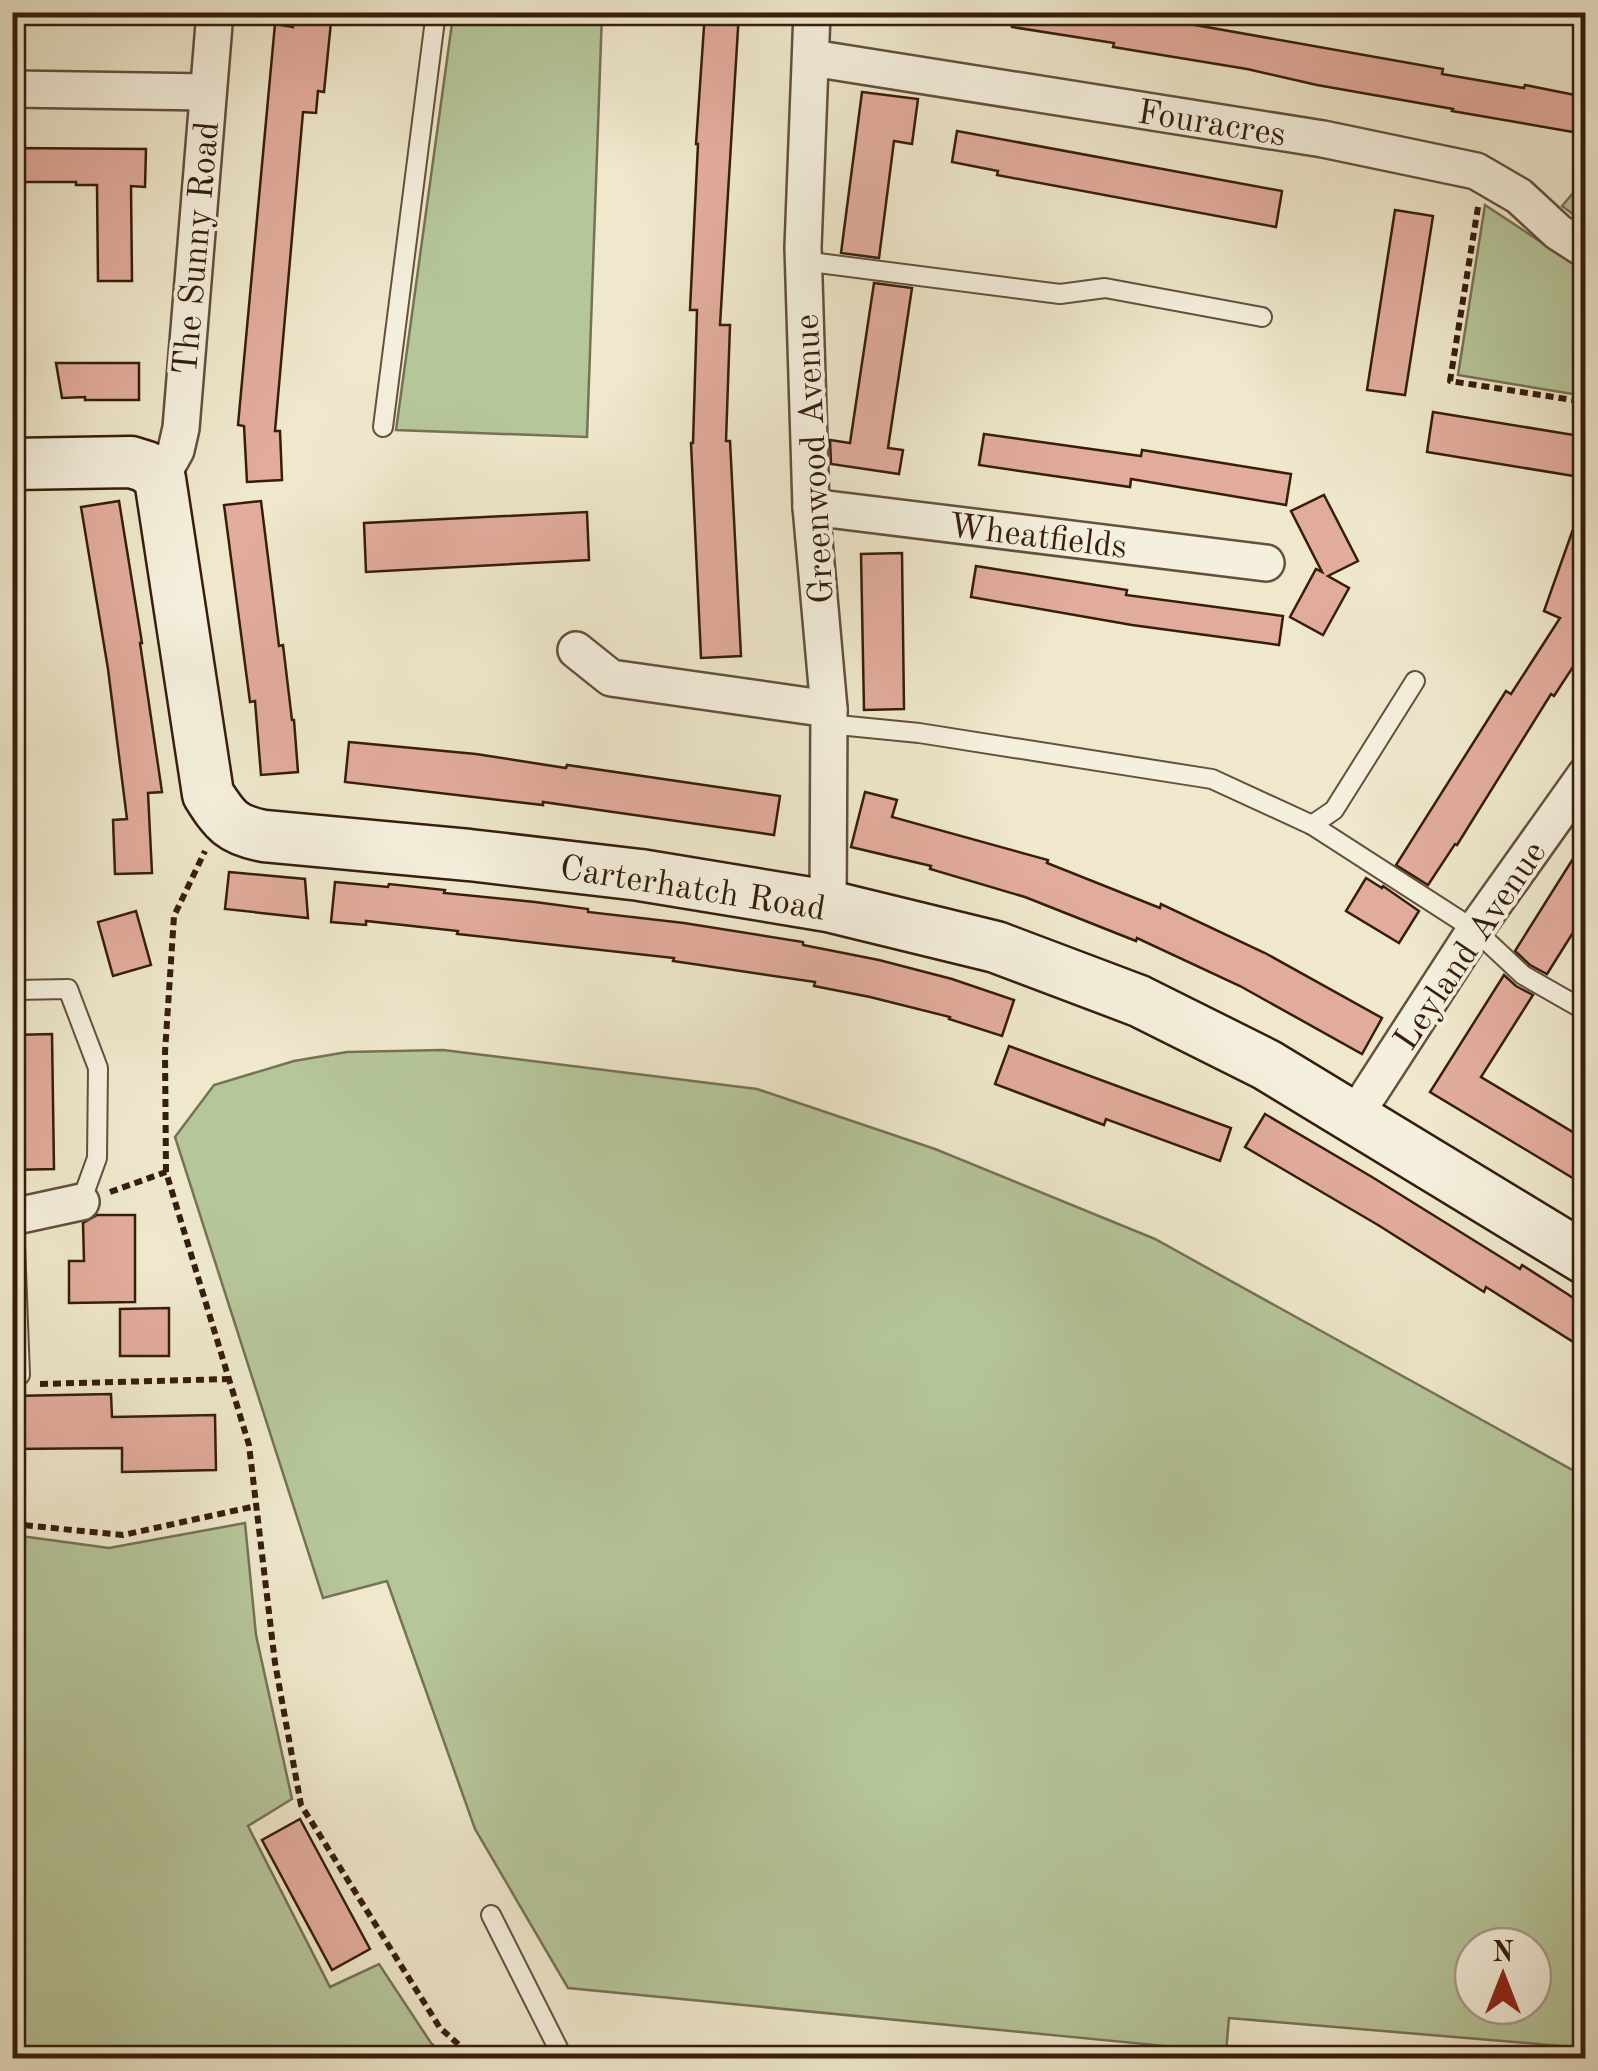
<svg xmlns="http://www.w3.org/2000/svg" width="1598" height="2071" viewBox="0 0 1598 2071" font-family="'Old Standard TT',serif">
<rect width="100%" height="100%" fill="#efe8cd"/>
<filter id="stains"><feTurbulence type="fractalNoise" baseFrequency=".002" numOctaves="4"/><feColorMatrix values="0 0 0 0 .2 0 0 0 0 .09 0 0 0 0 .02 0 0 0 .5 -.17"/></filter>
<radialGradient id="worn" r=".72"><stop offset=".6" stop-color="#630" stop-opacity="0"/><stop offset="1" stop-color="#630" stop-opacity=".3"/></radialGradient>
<g fill="#b6c69b" stroke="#767254" stroke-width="2.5" fill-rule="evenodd">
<path d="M602,13l-15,424 -191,-7 57,-414z"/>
<path d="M1585,179v44l-23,-17z"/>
<path d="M1485,205l100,66v125l-127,-21z"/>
<path d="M443,1050l314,39 178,60 220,90 430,238v571l-356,-30 -3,34 -658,-64 -93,-159 -88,-248 -64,17 -148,-461 39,-52 80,-24 53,-9zM1533,1946v60h-60v-60z"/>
<path d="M245,1523l11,112 36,164 -44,27 82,161 49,-23 52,79 15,15h-433v-523l96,13z"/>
</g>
<g fill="#e2ac9d" stroke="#361d0c" stroke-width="2.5">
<path d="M294,12h38l-8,80 -6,-1 -2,22 -13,-1 -28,319h5l2,49 -35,2 -3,-56 -6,-1 33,-358 4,-43 18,3z"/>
<path d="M705,12h34l-19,313h10l-4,116h4l11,215 -40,2 -10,-215h2l4,-133h-7l8,-166h-2z"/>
<path d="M1013,12h109l321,57 -1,5 82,14 1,-3 55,11 -7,36 -121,-21 1,-2 -136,-24 -70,-16 -134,-22 1,-4 -102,-16z"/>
<path d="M862,92l56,7 -6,45 -18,-3 -15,117 -38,-5z"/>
<path d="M957,131l325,60 -6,36 -279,-52 1,-4 -46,-9z"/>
<path d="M12,148l134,1 -1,38 -14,-1 1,95h-34l-1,-96h-21v-3h-64z"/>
<path d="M1395,210l38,6 -28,179 -38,-5z"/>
<path d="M874,283l38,5 -24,160 15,2 -4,24 -68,-10 -1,-24 20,3z"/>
<path d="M56,363h83v37h-54v-3l-23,1z"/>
<path d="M1433,412l153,25v41l-159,-26z"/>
<path d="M984,434l157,22 1,-6 149,24 -5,31 -155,-26 -1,8 -151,-22z"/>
<path d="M1324,495l34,66 -30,15 21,12 -26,47 -33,-18 26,-48 6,3 -31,-61z"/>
<path d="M119,501l23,142h-2l22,149 -14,1 4,80 -37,1 -2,-54 14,-1 -19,-150 -27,-162z"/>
<path d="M261,501l18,145 4,-1 9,75h2l4,52 -37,3 -6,-74 -5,1 -26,-197z"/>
<path d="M1582,504l4,1v142l-32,49 -3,-2 -94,151 -2,-1 -27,41 -32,-20 110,-174 5,3 49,-76 -16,-7z"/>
<path d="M587,512l2,48 -223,12 -2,-49z"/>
<path d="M902,553l2,156 -40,1 -3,-156z"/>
<path d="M976,566l151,24 -1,5 157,21 -4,29 -147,-20 -161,-28z"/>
<path d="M349,742l127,12 90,14 1,-3 213,31 -6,39 -231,-33v3l-198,-23z"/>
<path d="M865,792l32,8 -5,17 156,43 -1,3 113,45 1,-4 104,49 117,65 -20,36 -122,-68 -103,-48 -1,3 -111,-44 -95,-28 1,-3 -80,-19z"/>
<path d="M1586,838v74l-39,62 -17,-9 -15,-14z"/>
<path d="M229,872l76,7 3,39 -83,-9z"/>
<path d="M1366,878l16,10 1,-2 36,25 -20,32 -53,-32z"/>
<path d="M335,882l53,5 1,-3 56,6 -1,3 91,9 53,7v3l96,11 119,19v3l76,15 73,19 62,21 -12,36 -53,-17 1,-2 -80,-20 -56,-11 1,-4 -142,-21 1,-3 -217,-24 1,-3 -92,-10v4l-35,-3z"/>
<path d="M136,911l15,54 -38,11 -15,-54z"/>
<path d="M1504,975l12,11 17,9 -52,82 105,63v46l-156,-94z"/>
<path d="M52,1034l2,135 -42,1v-135z"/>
<path d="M1009,1046l222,82 -11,33 -114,-42 -2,6 -109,-41z"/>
<path d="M1265,1114l107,63 148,92 2,-4 47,30 17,12v43l-100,-63 -2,5 -106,-67 -133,-78z"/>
<path d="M97,1215h38v87l-66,1v-42h15l-1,-38z"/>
<path d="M169,1308v48h-49v-47z"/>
<path d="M111,1394l1,23 103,-2 1,55 -94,2v-24l-110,1v-53z"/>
<path d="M300,1819l70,130 -38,21 -70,-130z"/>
</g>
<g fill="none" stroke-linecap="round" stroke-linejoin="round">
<g stroke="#64503c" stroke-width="22">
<g id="lane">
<path d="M803,261l257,33 45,-6 157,29"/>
<path d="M383,427l53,-415"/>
<path d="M828,724l91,9 293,46 100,46 163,105 48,45 63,36"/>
<path d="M1312,825l22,-15 81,-129"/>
<path d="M16,990l52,-1 30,79 -1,90 -16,44"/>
<path d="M14,1217l6,158"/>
<path d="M491,1915l72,143"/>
</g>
</g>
<g stroke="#64503c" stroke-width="40">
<g id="street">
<path d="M812,12l-9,235 8,260 18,202 -1,197"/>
<path d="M812,58l511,81 153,32 43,25 39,36 28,18"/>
<path d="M12,89l196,3"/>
<path d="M160,479l16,-29 5,-22 34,-416"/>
<path d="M811,507l455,56"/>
<path d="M576,650l35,28 218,31"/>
<path d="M1354,1117l121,-187 111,-156"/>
<path d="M12,1217l69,-15"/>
</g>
</g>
<g stroke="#361d0c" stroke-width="55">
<path id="secondary" d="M12,464l119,-2 16,5 13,12 48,315c17,27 24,36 56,42l205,19 171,20 188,31 168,41 143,54 128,64 319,194"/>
</g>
<g stroke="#361d0c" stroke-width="6" stroke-dasharray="8 5" stroke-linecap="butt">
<path d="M1478,207l-28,174 136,21"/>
<path d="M166,1172l-1,-120 9,-136 31,-65"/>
<path d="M110,1192l56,-20 83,273 26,218 26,142 139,223 34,30"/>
<path d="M40,1384l189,-5"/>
<path d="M12,1524l111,11 133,-29"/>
</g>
<use href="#lane" stroke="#f5f0de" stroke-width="18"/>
<use href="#street" stroke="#f5f0de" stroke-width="35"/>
<use href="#secondary" stroke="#f5f0de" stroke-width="50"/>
</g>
<g text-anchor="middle" stroke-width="8" stroke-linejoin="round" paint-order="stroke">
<g font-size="35" fill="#361d0c" stroke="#f5f0de">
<text transform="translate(1212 122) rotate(9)" y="12">Fouracres</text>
<text transform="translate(195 248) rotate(-85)" y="12">The Sunny Road</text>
<text transform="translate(813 459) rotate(-93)" y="12">Greenwood Avenue</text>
<text transform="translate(1038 535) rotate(7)" y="12">Wheatfields</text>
<text transform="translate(693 887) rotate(9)" y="12">Carterhatch Road</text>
<text transform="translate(1469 945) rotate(-56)" y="12">Leyland Avenue</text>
</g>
</g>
<rect width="1598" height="2071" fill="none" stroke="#efe8cd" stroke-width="50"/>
<rect x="15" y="15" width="1568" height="2041" fill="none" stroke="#361d0c" stroke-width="5"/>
<rect x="25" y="25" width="1548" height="2021" fill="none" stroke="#361d0c" stroke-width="2.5"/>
<g transform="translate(1503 1976)"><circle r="48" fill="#f5f0de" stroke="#a99c8a" stroke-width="2.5"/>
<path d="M0-8L18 38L0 25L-18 38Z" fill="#8f2418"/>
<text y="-15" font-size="28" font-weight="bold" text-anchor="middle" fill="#361d0c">N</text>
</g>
<rect width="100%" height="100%" filter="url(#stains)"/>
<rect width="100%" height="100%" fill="url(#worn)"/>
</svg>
